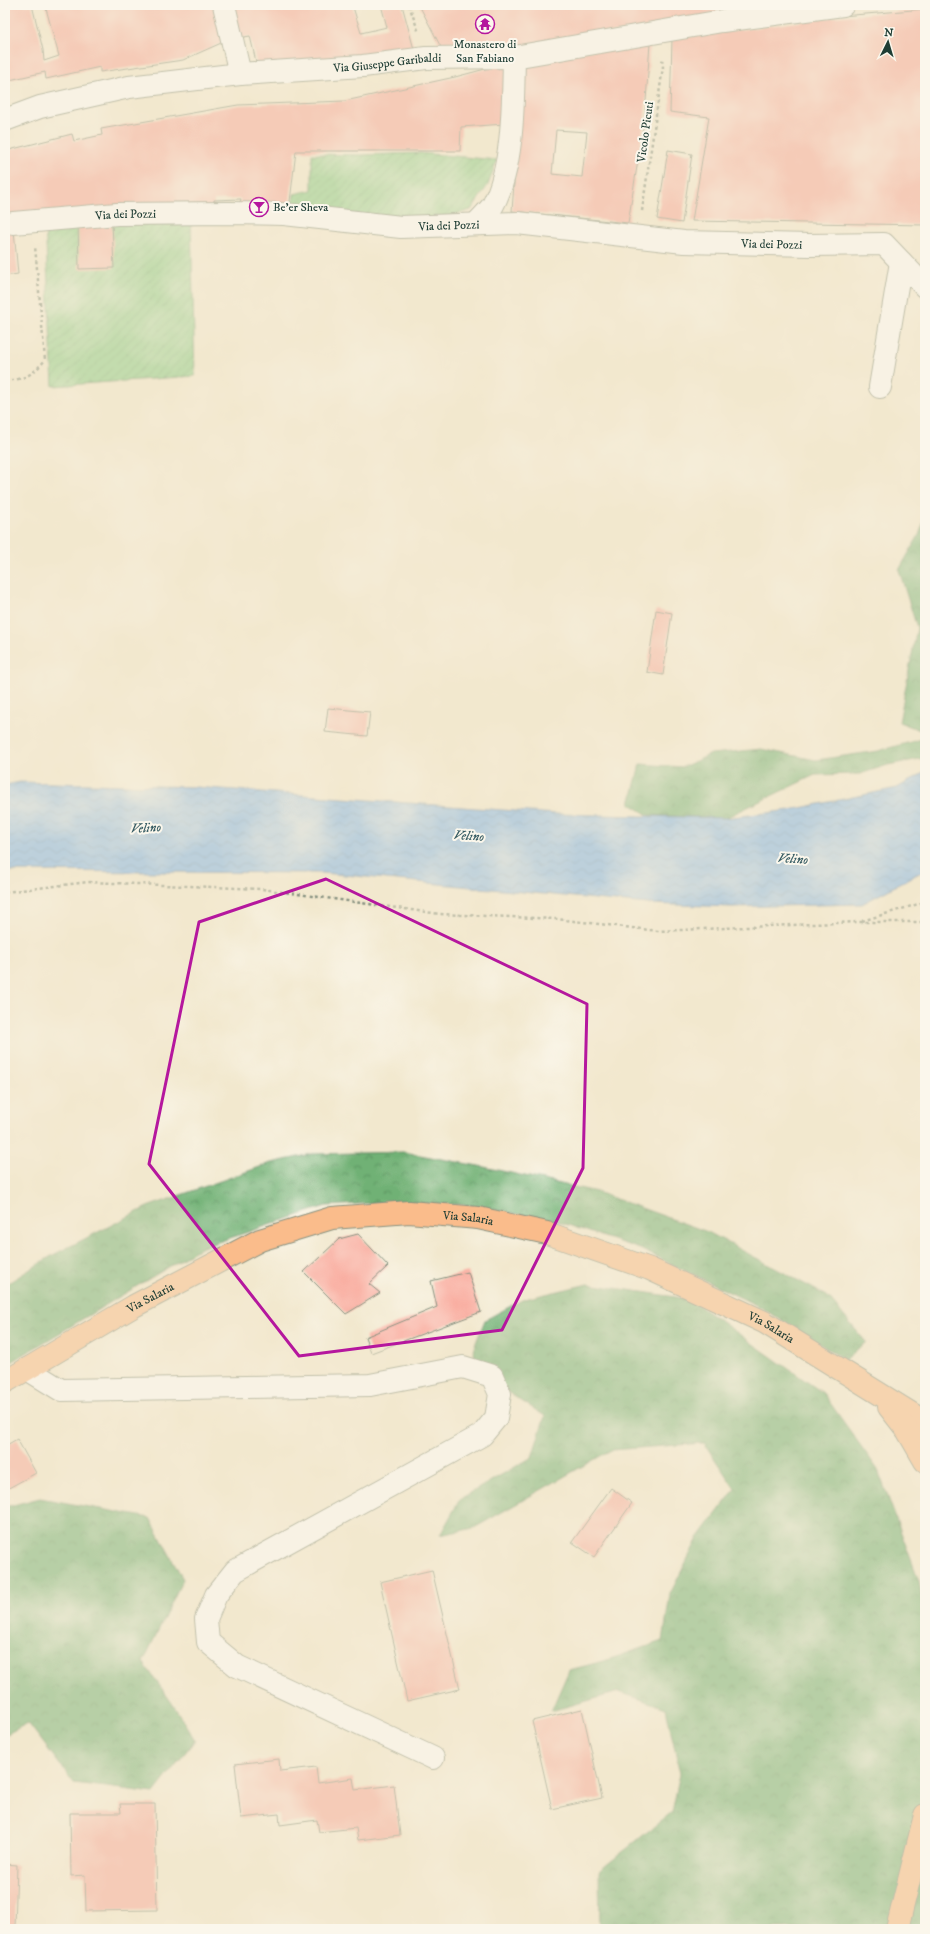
<svg xmlns="http://www.w3.org/2000/svg" width="930" height="1934" viewBox="0 0 930 1934" font-family="'IM FELL DW Pica',serif">
<defs>
<pattern id="forest-crowns" width="20" height="18" patternUnits="userSpaceOnUse"><rect width="20" height="18" fill="#70b174"/><path d="M2 6a3 3 0 1 1 6 0M12 15a3 3 0 1 1 6 0" fill="none" stroke="#5b9160"/></pattern>
<pattern id="garden-furrows" width="10" height="10" patternUnits="userSpaceOnUse"><rect width="10" height="10" fill="#8bce87"/><path d="M-1 1l2-2M0 10L10 0M9 11l2-2" fill="none" stroke="#71a86f"/></pattern>
<pattern id="water-waves" width="16" height="10" patternUnits="userSpaceOnUse"><rect width="16" height="10" fill="#7cb4ec"/><path d="M0 5q4-4 8 0t8 0" fill="none" stroke="#6594c0"/></pattern>
</defs>
<rect width="100%" height="100%" fill="#fbf7ec"/>
<filter id="ink" filterUnits="userSpaceOnUse"><feTurbulence type="fractalNoise" baseFrequency=".025" numOctaves="2"/><feDisplacementMap in="SourceGraphic" scale="8" xChannelSelector="R" yChannelSelector="G"/><feConvolveMatrix kernelMatrix="1 2 1 2 8 2 1 2 1" color-interpolation-filters="sRGB"/></filter>
<filter id="wash" filterUnits="userSpaceOnUse"><feTurbulence type="fractalNoise" baseFrequency=".012" numOctaves="4" result="noise"/><feDisplacementMap in="SourceGraphic" scale="16" xChannelSelector="R" yChannelSelector="G"/><feGaussianBlur stdDeviation="0.9" result="paint"/><feColorMatrix in="noise" values="0 0 0 0 0 0 0 0 0 0 0 0 0 0 0 0 0 1.4 0 .05"/><feComposite in="paint" operator="in"/></filter>
<g filter="url(#wash)">
<rect width="100%" height="100%" fill="#f2e8ce"/>
<g fill="url(#forest-crowns)" stroke="#487754">
<path d="M925,518v214l-26,-10 18,-94 -18,-58 20,-35z"/>
<path d="M925,738v20l-37,7 -28,9 -45,1 -90,43 -77,-3 -18,-11 10,-40 43,3 28,-13 50,-5 55,11 62,-9z"/>
<path d="M404,1152l80,15 113,25 111,40 119,64 39,46 -21,18 -85,-53 -120,-58 -84,-28 -90,-16 -74,-3 -66,4 -126,42 -195,118v-81l48,-30 94,-48 124,-44 41,-9z"/>
<path d="M588,1284l101,15 134,94 55,77 41,111 6,43v300l-2,5h-323l-1,-58 73,-59 8,-38 -14,-66 -47,-16 -68,19 18,-41 35,-9 59,-20 7,-47 28,-56 37,-49 -31,-46 -93,7 -137,78 -34,7 20,-36 72,-42 13,-41 -63,-40 -9,-26 12,-30 39,-21z"/>
<path d="M40,1498l110,20 33,61 -40,83 29,41 23,37 -41,53 -80,-10 -46,-60 -23,12v-228z"/>
</g>
<g fill="url(#garden-furrows)" stroke="#55865e">
<path d="M420,153l77,7 -9,25 -17,25 -25,7 -25,3 -129,-11 2,-15 18,-4v-36l49,1z"/>
<path d="M191,220l4,156 -142,10 -8,-162z"/>
</g>
<path fill="url(#water-waves)" stroke="#4e7890" d="M925,772v98l-63,34 -130,3 -84,-3 -324,-31 -319,-2v-86l15,-3 175,5 361,27 169,4 65,-8 107,-22z"/>
<g id="blocks">
<g fill="#f9a99c" fill-rule="evenodd">
<path d="M5,5h27l11,45 1,11 15,-5 -14,-51h173l10,35 -45,20 -83,12v-5l-54,12 -1,-7 -40,9z"/>
<path d="M230,5h47l1,3 75,-1 8,26 26,-6 -6,-22h21l13,48 -158,13 -7,-30 -12,2z"/>
<path d="M419,5h371l-299,47 -5,-8 -42,9z"/>
<path d="M925,9v216l-233,-4 17,-104 -39,-5 2,-73 170,-23z"/>
<path d="M650,43l-5,73 -17,107 -116,-12 11,-152zM556,130l31,2 -5,45 -30,-3z"/>
<path d="M508,63l-3,61 -44,3 -1,24h-164l-7,59 -50,-4 2,-7 -27,1v6l-201,13 5,55 -13,2v-125l67,-17 2,7 28,-6 -1,-6 137,-24 107,-4 110,-24z"/>
<path d="M668,150l24,4 -10,69 -25,-4z"/>
<path d="M112,222l2,46 -35,1 -1,-46z"/>
<path d="M656,610l16,3 -9,62 -16,-3z"/>
<path d="M328,708l42,4 -3,24 -42,-4z"/>
<path d="M358,1234l30,32 -19,18 11,9 -34,21 -42,-42 35,-33z"/>
<path d="M468,1272l13,40 -110,41 -6,-16 72,-30 -6,-26z"/>
<path d="M17,1439l19,34 -31,17v-44z"/>
<path d="M611,1488l21,15 -38,54 -22,-15z"/>
<path d="M432,1570l28,119 -53,12 -27,-119z"/>
<path d="M582,1709l20,89 -50,11 -20,-88z"/>
<path d="M279,1759l1,12 36,-4 2,16 35,-5 2,12 39,-5 6,50 -42,5 -2,-12 -37,4 -2,-12 -37,5 -1,-11 -38,4 -6,-54z"/>
<path d="M120,1804h35l2,106 -71,1 -1,-36 -14,1 -1,-63h51z"/>
<path d="M5,1864l12,1 -2,63h-10z"/>
</g>
</g>
</g>
<g filter="url(#ink)">
<use href="#blocks" fill-opacity="0" stroke="#889281" stroke-width="1"/>
<g fill="none" stroke-linecap="round" stroke-linejoin="round">
<g stroke="#889281" stroke-width="24">
<g id="minor">
<path d="M224,5l16,69"/>
<path id="s1" d="M5,120l35,-13 89,-20 111,-13 123,-8 63,-8 88,-1 208,-36 121,-16"/>
<path id="s2" d="M13,223l104,-9 112,-1 55,1 117,13 116,-4 167,19 125,3 75,-1 41,43"/>
<path d="M477,223c5,-6 12,-12 16,-18 21,-40 20,-104 21,-148"/>
<path d="M880,387l21,-125"/>
<path d="M27,1369l34,21 309,-5 93,-18 29,9 8,18 -4,24 -14,17 -247,136 -19,24 -10,24 2,23 29,24 196,92"/>
</g>
</g>
<g stroke="#889281" stroke-width="24">
<g id="major">
<path id="s3" d="M5,1382l129,-76 126,-66 72,-22 77,-6 69,6 69,15 103,36 114,53 161,100"/>
<path d="M889,1407l18,23 18,31"/>
<path d="M897,1929l28,-114"/>
</g>
</g>
<g stroke="#889281" stroke-width="2.5" stroke-dasharray="3 3" stroke-linecap="butt">
<path d="M409,5l10,28"/>
<path d="M642,211l21,-144 -1,-9"/>
<path d="M5,381c19,-2 27,-5 40,-21l-10,-114"/>
<path d="M5,892l83,-10 174,7 178,25 117,5 101,12 200,-9h67"/>
<path d="M862,921l63,-19"/>
</g>
<use href="#minor" stroke="#fff" stroke-width="22"/>
<use href="#major" stroke="#fabc8b" stroke-width="22"/>
</g>
</g>
<path d="M0 0H930V1934H0ZM326,879l261,125 -4,164 -81,162 -203,26 -150,-192 50,-242z" fill="#f2e8ce" fill-opacity=".55" fill-rule="evenodd"/>
<path fill="none" stroke="#b5179e" stroke-width="3" stroke-linejoin="round" d="M326,879l261,125 -4,164 -81,162 -203,26 -150,-192 50,-242z"/>
<defs>
<g id="temple-ring" transform="scale(1)"><circle r="9.5" fill="#fbf7ec" stroke="#b5179e" stroke-width="1.5"/><path d="M0-6L5-2H3V0L6.5 2.5H4V6H1.5V3h-3V6H-4V2.5H-6.5L-3 0V-2H-5Z" fill="#b5179e"/></g>
<g id="bar-ring" transform="scale(1)"><circle r="9.5" fill="#fbf7ec" stroke="#b5179e" stroke-width="1.5"/><path d="M-6-5H6L.8 .8V4.5H3.5V6h-7V4.5H-.8V.8Z" fill="#b5179e"/></g>
</defs>
<g fill-rule="evenodd">
<use href="#temple-ring" x="485" y="24"/>
<use href="#bar-ring" x="259" y="207"/>
</g>
<g text-anchor="middle" stroke-width="4" stroke-linejoin="round" paint-order="stroke">
<g font-size="12" fill="#1f3d34" stroke="#fbf7ec">
<text x="485" y="48">Monastero di<tspan x="485" dy="14">San Fabiano</tspan></text>
<text x="273" y="211" text-anchor="start">Be'er Sheva</text>
</g>
<g font-size="12" fill="#1f3d34" stroke="#fbf7ec">
<text dy="4" stroke="none"><textPath href="#s1" startOffset="388">Via Giuseppe Garibaldi</textPath></text>
<text transform="translate(645 132) rotate(-82)" y="4">Vicolo Picuti</text>
<text dy="4" stroke="none"><textPath href="#s2" startOffset="113">Via dei Pozzi</textPath></text>
<text dy="4" stroke="none"><textPath href="#s2" startOffset="437">Via dei Pozzi</textPath></text>
<text dy="4" stroke="none"><textPath href="#s2" startOffset="761">Via dei Pozzi</textPath></text>
<text dy="4" stroke="none"><textPath href="#s3" startOffset="504">Via Salaria</textPath></text>
<text dy="4" stroke="none"><textPath href="#s3" startOffset="168">Via Salaria</textPath></text>
<text dy="4" stroke="none"><textPath href="#s3" startOffset="828">Via Salaria</textPath></text>
</g>
<g font-size="13" font-style="italic" fill="#365b62" stroke="#fbf7ec">
<text transform="translate(146 827) rotate(-3)" y="5">Velino</text>
<text transform="translate(469 835) rotate(4)" y="5">Velino</text>
<text transform="translate(793 858) rotate(4)" y="5">Velino</text>
</g>
</g>
<rect width="930" height="1934" fill="none" stroke="#fbf7ec" stroke-width="20"/>
<g transform="translate(888 42) rotate(5)" stroke="#fbf7ec" stroke-width="3" paint-order="stroke">
<path d="M0-3L7 15L0 10L-7 15Z" fill="#1f3d34"/>
<text y="-6" font-size="11" font-weight="bold" text-anchor="middle" fill="#1f3d34">N</text>
</g>
</svg>
